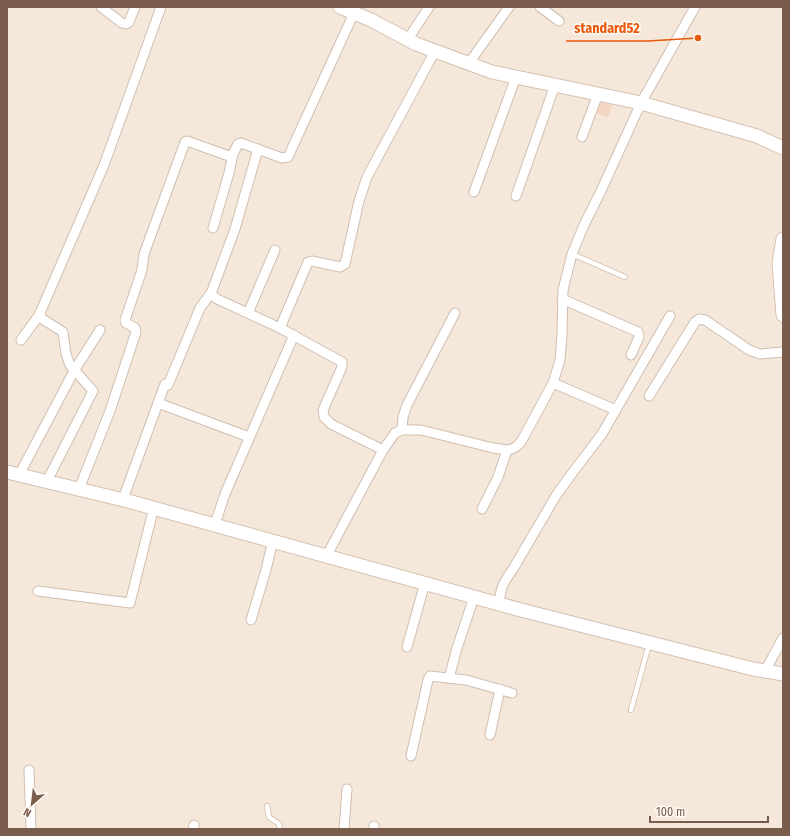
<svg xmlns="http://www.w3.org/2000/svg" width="790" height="836" viewBox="0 0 790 836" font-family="'Fira Sans Condensed',sans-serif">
<rect width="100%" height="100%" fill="#fdf6ec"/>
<rect fill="#f5e8da" x="7" y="7" width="776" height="822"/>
<path fill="#f3d5c3" d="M601,103l11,2 -4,12 -11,-4z"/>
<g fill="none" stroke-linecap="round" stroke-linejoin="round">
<g stroke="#d1beb0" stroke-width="6">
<g id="lane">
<path d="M572,254l53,23"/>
<path d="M631,710l18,-66"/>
<path d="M267,806l2,11 10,7 1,5"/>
</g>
</g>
<g stroke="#d1beb0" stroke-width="11">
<g id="street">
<path d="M101,7l21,16 4,1 3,-2 6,-15"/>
<path d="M540,7l19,14"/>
<path d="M408,39l21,-32"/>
<path d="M469,63l40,-56"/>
<path d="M582,137l16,-43"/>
<path d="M258,149l-23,80 -23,62v4l5,4 63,29 62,34v5l-19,43 1,7 7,7 52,26"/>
<path d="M474,192l42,-115"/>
<path d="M516,196l39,-111"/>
<path d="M213,228l16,-55 4,-19"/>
<path d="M562,299l76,33 1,5 -8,18"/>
<path d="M248,313l27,-63"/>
<path d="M280,328l28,-66 4,-1 28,6 5,-3 14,-63 8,-24 68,-126"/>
<path d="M21,340l19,-26"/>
<path d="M553,383l63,27"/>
<path d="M168,385l32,-77 11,-15"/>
<path d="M649,396l46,-74 4,-3 6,1 44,30 11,4 23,-2"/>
<path d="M158,403l91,34"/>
<path d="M402,430l1,-13 4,-12 48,-92"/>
<path d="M19,475l55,-104 26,-41"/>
<path d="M47,481l46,-90 -23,-26 -4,-11 -3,-22 -22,-14 -1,-5 64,-148 57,-158"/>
<path d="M79,489l31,-78 26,-79 -1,-4 -9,-5 -1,-3 17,-50 2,-16 41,-112 2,-1 42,15 4,-2 5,-10 3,-1 41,15 6,-1 66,-144"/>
<path d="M123,499l42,-115"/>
<path d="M482,509l16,-32 9,-27"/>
<path d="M215,524l10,-30 69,-159"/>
<path d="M327,555l56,-105 12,-17 7,-3h19l72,18 14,2 5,-1 5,-3 4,-4 32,-59 7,-23 2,-26 1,-44 9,-36 12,-29 17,-34 40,-88 54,-96"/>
<path d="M38,591l92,12 24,-96"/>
<path d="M499,604c2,-18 4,-21 14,-35l44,-75 16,-22 29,-38 68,-118"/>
<path d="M251,620l15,-50 7,-30"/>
<path d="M407,647l18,-64"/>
<path d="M765,671l18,-33"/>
<path d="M449,678l8,-30 17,-51"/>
<path d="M490,735l10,-46"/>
<path d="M411,756l17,-76 2,-4 36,4 46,13"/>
<path d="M29,770l2,59"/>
<path d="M193,829l1,-4"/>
<path d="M344,829l3,-40"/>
<path d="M374,829v-3"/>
</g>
</g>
<g stroke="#d6c0b0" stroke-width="15">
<g id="secondary">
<path d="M340,7l31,13 45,24 76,28 149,31 116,33 26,12"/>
<path d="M783,239l-4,24 4,52"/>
<path d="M7,472l121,29 393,109 232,59 30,5"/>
</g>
</g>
<use href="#lane" stroke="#fff" stroke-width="4.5"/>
<use href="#street" stroke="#fff" stroke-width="9"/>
<use href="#secondary" stroke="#fff" stroke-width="13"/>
</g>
<path fill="none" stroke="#e8590c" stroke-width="1.5" d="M698 38L648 41H566"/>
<circle fill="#e8590c" stroke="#fffaf3" stroke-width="1.5" cx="698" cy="38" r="4"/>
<g font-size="14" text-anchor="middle" font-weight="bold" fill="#e8590c" stroke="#fffaf3" stroke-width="3" stroke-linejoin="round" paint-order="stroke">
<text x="607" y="33">standard52</text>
</g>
<rect width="790" height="836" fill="none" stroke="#7a5c4d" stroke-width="16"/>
<g transform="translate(32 804) rotate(208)" stroke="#fffaf3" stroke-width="3" paint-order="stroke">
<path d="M0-3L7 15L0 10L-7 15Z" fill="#7a5c4d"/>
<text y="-6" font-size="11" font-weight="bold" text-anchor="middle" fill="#7a5c4d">N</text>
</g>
<path d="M650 816v6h118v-6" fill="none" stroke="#7a5c4d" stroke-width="2"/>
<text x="656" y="816" font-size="12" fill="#7a5c4d" stroke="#fffaf3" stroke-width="3" paint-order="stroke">100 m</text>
</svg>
